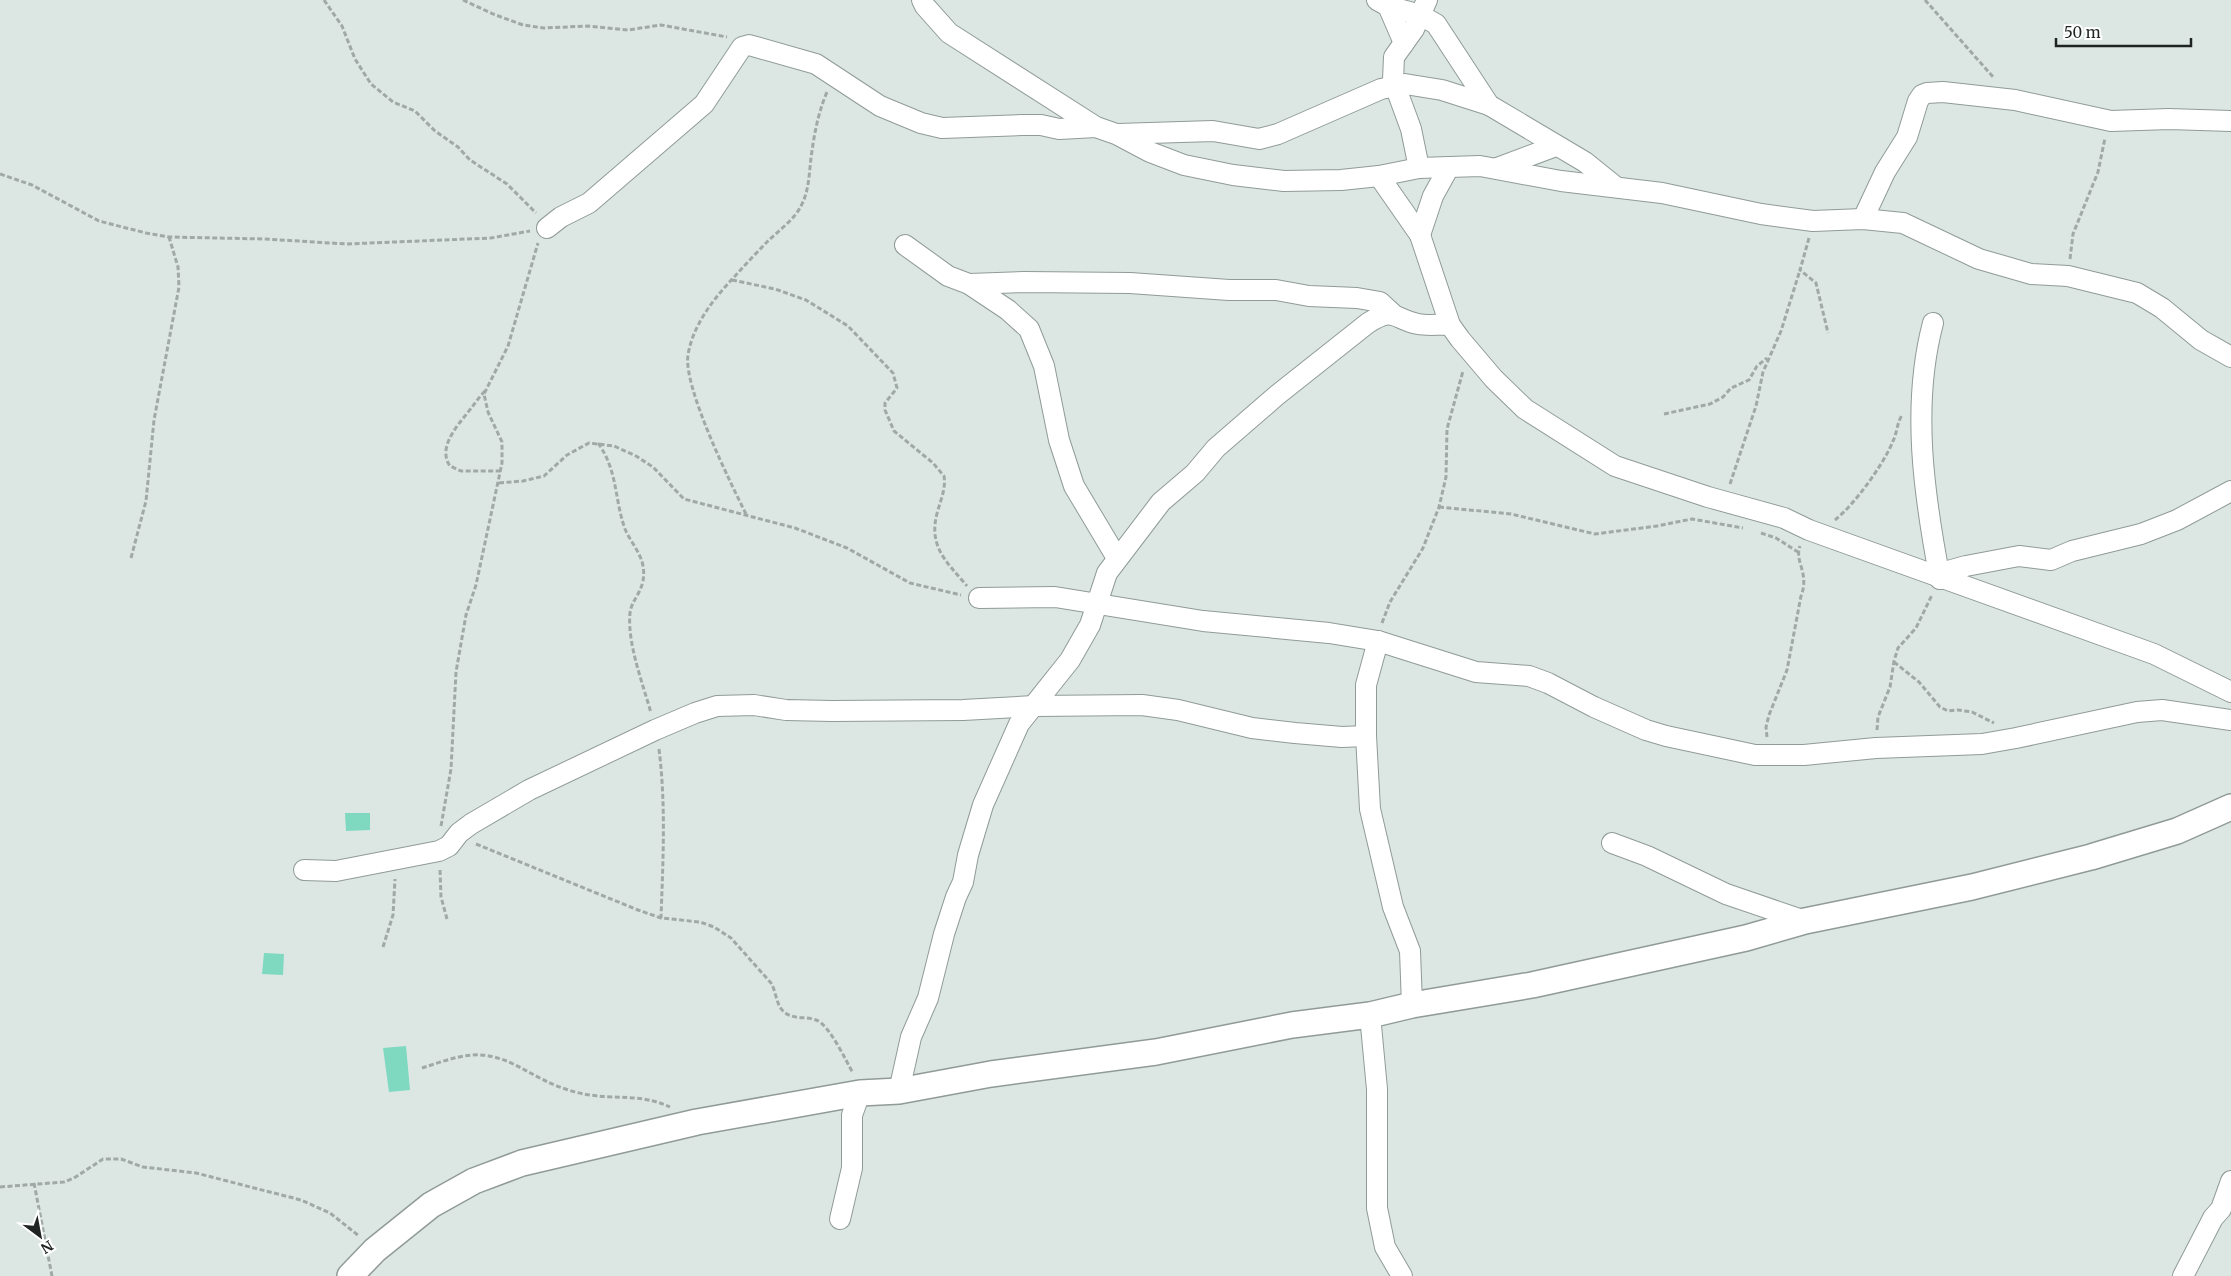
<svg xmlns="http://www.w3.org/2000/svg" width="2231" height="1276" viewBox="0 0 2231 1276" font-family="Merriweather,serif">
<rect width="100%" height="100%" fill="#dce7e4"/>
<g fill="#7fd8c0">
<path d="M345,813h25v17l-24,1z"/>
<path d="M264,953l20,1 -1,21 -21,-1z"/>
<path d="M406,1046l4,44 -21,2 -6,-44z"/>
</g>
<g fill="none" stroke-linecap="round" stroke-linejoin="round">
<g stroke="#909b98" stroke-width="22">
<g id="minor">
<path d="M922,0l3,6 24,27 147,94 20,7 34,18 34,13 49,10 51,6 57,-1 38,-4 40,-8 61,-2 81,15 101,12 99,21 52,7 50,-2 40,4 76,36 52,15 37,2 69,17 25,15 39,32 30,17"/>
<path d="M1377,0l11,6 32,9 16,9 53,81 96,57 31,25"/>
<path d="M1388,6l16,37"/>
<path d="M1118,134l95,-3 46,8 19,-5 103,-45 24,-5 37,6 47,15"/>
<path d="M1419,168l-8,-39 -18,-49 1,-23 20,-28 13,-29"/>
<path d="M1497,168l59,-22"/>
<path d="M1379,176l41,59 30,90 10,14 34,40 31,30 90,57 93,31 76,21 25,12 345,124 77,38"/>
<path d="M1863,219l22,-47 22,-35 11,-36 4,-6 5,-2 16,-1 72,8 96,21 58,-2 62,2"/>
<path d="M547,228l14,-11 28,-14 115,-99 38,-57 7,-2 67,19 64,42 41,17 21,5 80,-3h19l18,4 37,-2"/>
<path d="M1420,235l13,-39 16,-29"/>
<path d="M905,245l43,31 21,8 39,26 21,19 15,37 15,74 15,46 43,72"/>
<path d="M969,284l55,-2 106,1 99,7h47l33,6 48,2 23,4 13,12"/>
<path d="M1933,323c-22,83 -9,172 7,256"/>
<path d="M1940,579l8,-8 18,-5 53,-10 32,4 21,-9 69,-17 36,-14 54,-29"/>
<path d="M979,598l76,-1 148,24 126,12 49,8 98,31 53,4 19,7 46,24 52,23 20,6 89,19h49l72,-7 106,-4 34,-6 121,-26 25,-2 69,10"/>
<path d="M1378,641l-12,44v51l4,73 23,98 17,44 2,54"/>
<path d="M1612,843l35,13 79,38 79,27"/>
<path d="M304,870l32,1 103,-20 10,-5 10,-13 12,-9 58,-34 126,-60 40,-17 22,-7 37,-1 32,5 46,1 131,-1 71,-4 108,-1 36,5 74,18 43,5 47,4 24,-1"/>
<path d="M1370,1015l7,74v119l8,39 17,29"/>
<path d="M899,1091l12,-54 17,-39 16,-64 12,-37 7,-15 5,-27 15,-50 36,-81 51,-64 20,-35 17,-52 54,-71 34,-29 21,-25 60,-52 92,-73c27,-17 25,-4 50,1 10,2 22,0 32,1"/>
<path d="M840,1219l12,-51v-53l8,-22"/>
<path d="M2183,1276l30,-58 8,-9 10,-28"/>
</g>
</g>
<g stroke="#909b98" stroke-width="28">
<path id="tertiary" d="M350,1276l25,-26 56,-45 43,-24 48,-18 175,-41 163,-29 39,-2 92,-17 165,-22 136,-27 78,-10 42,-10 120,-20 214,-47 59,-17 167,-34 119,-30 86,-26 54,-24"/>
</g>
<g stroke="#a0a9a6" stroke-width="3" stroke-dasharray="5 2.5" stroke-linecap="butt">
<path d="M324,0l18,26 13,33 16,25 22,18 22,9 20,20 23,16 12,13 37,24 29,29"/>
<path d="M463,0l30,14 30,11 21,3 44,-2 40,4 33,-5 66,12"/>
<path d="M1925,0l69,78"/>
<path d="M0,174l32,11 67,36 47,12 23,4 96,2 82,5 144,-6 39,-7"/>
<path d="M1809,238l-9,32 16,13 12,50"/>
<path d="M2070,259l3,-25 25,-62 7,-34"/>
<path d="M732,280l43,9 31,11 42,26 45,47 4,15 -12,15v7l9,21 39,32 11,13c2,12 -3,23 -6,34 -11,36 8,51 29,76"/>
<path d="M485,391c-5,5 -9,11 -13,16 -11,15 -36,39 -22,59l11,5h40"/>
<path d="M1664,414l46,-10 13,-7 8,-9 18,-8 8,-14 10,-8"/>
<path d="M598,443c20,28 16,55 27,86 5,12 16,24 18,37 4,24 -11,31 -13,47 -3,30 13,71 21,100"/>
<path d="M499,483l24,-2 21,-5 23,-21 22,-12 25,3 22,10 17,11 31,32 111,29 52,20 63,35 51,12"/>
<path d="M1730,484l26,-78 7,-34 18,-41 19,-61"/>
<path d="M1439,507l72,7 84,20 62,-8 35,-7 51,9"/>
<path d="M746,514c-15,-30 -63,-127 -58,-159 5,-31 27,-58 48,-80 10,-11 21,-23 31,-33 11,-11 27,-22 34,-36 8,-15 8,-31 10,-48 3,-23 7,-45 16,-66"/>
<path d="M1835,520c19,-15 49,-56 58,-79 4,-8 4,-18 9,-26"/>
<path d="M1761,533l15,5 22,14"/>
<path d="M131,558l15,-57 8,-81 25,-133 -1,-20 -9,-30"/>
<path d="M1382,623l8,-21 33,-54 16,-41 7,-30 1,-48 16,-58"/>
<path d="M1894,662l25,20 21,25 8,4 10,-1 14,2 22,11"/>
<path d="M1877,730l1,-13 12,-30 4,-26 4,-13 18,-20 16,-33"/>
<path d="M1767,737l-1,-10 3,-12 18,-45 14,-74c9,-23 -7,-34 -1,-50"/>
<path d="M659,749c7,56 4,112 2,169"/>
<path d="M441,826l10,-57 5,-97 10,-57 10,-30 26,-122v-21l-14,-30 -4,-18 24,-48 30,-103"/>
<path d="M476,844l162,66 23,8 39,4 14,5 17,11 40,45c5,8 5,21 12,28 9,9 22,5 33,9 13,4 30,41 37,53"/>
<path d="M440,870l1,27 6,22"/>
<path d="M383,947l10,-32 2,-36"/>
<path d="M422,1068c16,-5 34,-12 51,-13 29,-2 51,16 75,27 10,5 25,10 36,12 31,6 56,-1 86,13"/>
<path d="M34,1183l18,93"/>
<path d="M0,1187l64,-5 10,-4 29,-19h18l22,8 53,6 105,27 29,13 29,23"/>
</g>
<use href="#minor" stroke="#fff" stroke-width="20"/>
<use href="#tertiary" stroke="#fff" stroke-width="25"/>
</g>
<g transform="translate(40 1236) rotate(148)" stroke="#ffffff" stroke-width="4" paint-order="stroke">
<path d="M0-4L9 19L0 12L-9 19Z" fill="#1f2422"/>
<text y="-8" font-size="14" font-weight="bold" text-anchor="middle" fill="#1f2422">N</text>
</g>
<path d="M2056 38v8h135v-8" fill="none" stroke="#1f2422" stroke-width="2.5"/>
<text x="2064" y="38" font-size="15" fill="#1f2422" stroke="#ffffff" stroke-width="4" paint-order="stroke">50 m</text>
</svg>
